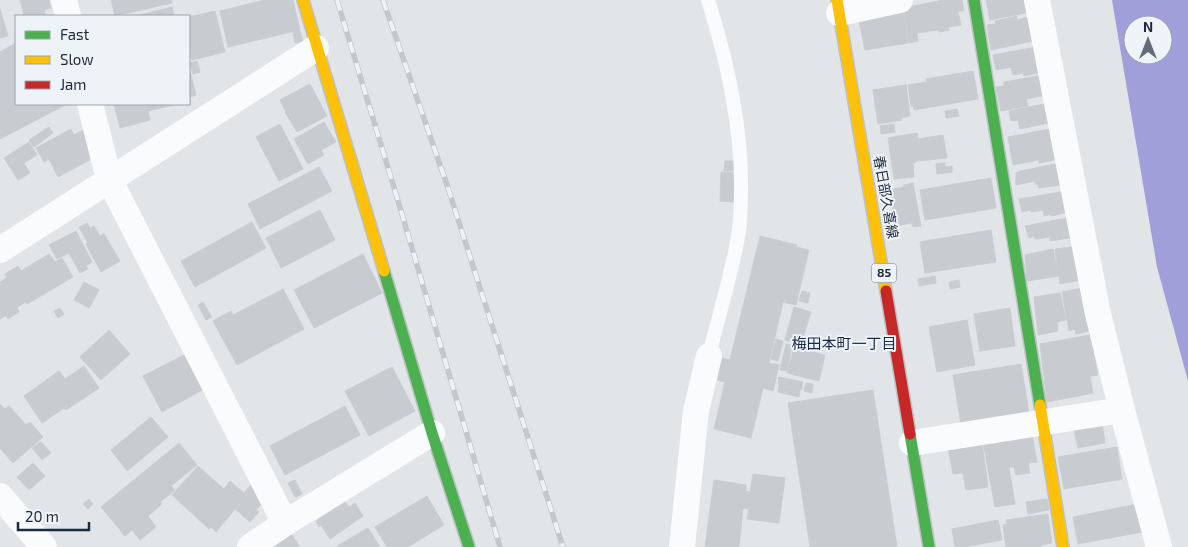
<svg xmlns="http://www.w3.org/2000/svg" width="1188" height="547" viewBox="0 0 1188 547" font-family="'Exo 2','Noto Sans JP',sans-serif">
<rect width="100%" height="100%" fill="#e1e5e8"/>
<path fill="#a19fda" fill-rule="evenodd" d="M1112,0h76v381l-31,-114zM1133,25h30v30h-30z"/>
<g fill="#c8cbcf" stroke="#cacdd1">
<path d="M20,0h29l2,8 -7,2 2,6h-22z"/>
<path d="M111,0h60l1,3 -57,13z"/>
<path d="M265,0h28l7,30 -72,17 -8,-36z"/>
<path d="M944,0h18l2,11h-6l3,14 -12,2v3l-10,2 -1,-2 -21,3 1,8 -9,2 -6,-35z"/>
<path d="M986,0h41l-1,13 -36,7z"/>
<path d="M172,7l2,9h-38z"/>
<path d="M0,9l8,27 -8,2z"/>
<path d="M215,11l10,41 -33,8 -3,-12v-31z"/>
<path d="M903,13l5,30 -43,7 -6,-29z"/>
<path d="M1017,16v4l11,-3 5,24 -42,9 -4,-25 9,-1 -1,-3z"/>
<path d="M300,31l3,10 -8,2 -2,-11z"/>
<path d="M16,43v61h51l-67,35v-87z"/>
<path d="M1036,47l5,25 -17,4 -1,-3 -10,2 -2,-8 -15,3 -3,-15z"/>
<path d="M197,61l3,11 -7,2 -3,-11z"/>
<path d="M190,71l6,24 -7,2v-25z"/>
<path d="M973,71l5,28 -64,11 -1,-4h-2l-3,-21 19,-3 -1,-3z"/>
<path d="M1043,75l4,20 -21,4 2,7 -27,5 -5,-24 8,-1v-4z"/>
<path d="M310,84l17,32 -30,16 -12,-20h1l-6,-12z"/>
<path d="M906,85l4,31 -9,2 1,2 -24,4 -5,-34z"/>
<path d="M1049,103l4,19 -33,7 -2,-9 -7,1 -2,-10z"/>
<path d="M114,104h59v1l-25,6 2,9 -30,8z"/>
<path d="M957,109l2,7 -13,2 -1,-7z"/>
<path d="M324,122l12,20 -15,8 3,5 -16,9 -14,-25z"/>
<path d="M280,124l23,45 -24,12 -23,-44z"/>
<path d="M894,124l1,8 -14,2 -1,-8z"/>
<path d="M49,127l4,6 -19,14 -5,-7z"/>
<path d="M71,129l3,6 11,-6 10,28 -37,20 -9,-18 -5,3 -8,-14z"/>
<path d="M1050,129l9,30 -20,4v-3l-26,5 -5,-28z"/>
<path d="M917,133l1,6 25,-4 4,23 -30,3 -4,3 1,13 -20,2 -6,-41z"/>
<path d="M29,142l8,13 -13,8 6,10 -12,7 -14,-22z"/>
<path d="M725,161h12l-1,10h-12z"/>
<path d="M945,163v4l7,-1v6l-15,2 -1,-10z"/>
<path d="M1061,163l5,21 -27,4 -1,-4h-3v-3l-19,4v-12l4,-2z"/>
<path d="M319,167l13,24 -72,38 -12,-25z"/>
<path d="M721,172l15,1 -1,29 -15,-1z"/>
<path d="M991,178l5,30 -71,12 -5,-30z"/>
<path d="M913,183l8,43 -8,1 -1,-4 -17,3 -6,-36 15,-3v-2z"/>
<path d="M1066,191l2,21 -17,4v-2l-7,2 -1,-6 -12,2v-2l-9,2 -3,-13z"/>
<path d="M320,210l15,30 -54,28 -15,-30z"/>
<path d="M1072,217l3,20 -25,4v-4l-15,2 -1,-3 -5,2 -4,-12z"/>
<path d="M252,222l14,26 -71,39 -14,-26z"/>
<path d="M87,223l3,5 4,-2 6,10 4,-2 16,27 -19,11 -15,-28 2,-1 -9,-16z"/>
<path d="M991,230l5,32 -71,11 -5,-31z"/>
<path d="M76,231l16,31 -6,4 2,3 -8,4 -11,-20 -12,6 -8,-14z"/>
<path d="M760,236l37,9 -1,2 13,3 -13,55 -13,-3 -14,61 10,2 -6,26 -10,-3 -12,50 -37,-9 11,-47 -8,-2 5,-22 8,2z"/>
<path d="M1079,246l2,34 -21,4 -5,-35z"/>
<path d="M1053,249l6,27 -32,5 -2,-26z"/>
<path d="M49,254l6,8 7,-4 11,19 -46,27 -1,-2 -9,5 2,5 -11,7 -2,-3 -6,3v-37l7,-5 -2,-3 13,-8 3,5z"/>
<path d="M363,254l19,39 -68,35 -20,-38z"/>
<path d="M935,276l1,7 -17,3 -1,-7z"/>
<path d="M959,280l1,7 -10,2 -1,-7z"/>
<path d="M84,282l15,8 -10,18 -15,-8z"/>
<path d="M1086,287l8,43 -18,4 -1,-5 -6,2 -7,-39z"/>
<path d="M283,289l21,40 -67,36 -24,-44 18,-10 2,4z"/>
<path d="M802,291l8,2 -2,10 -9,-2z"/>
<path d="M1060,293l6,27 -9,2 1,9 -20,4 -4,-38z"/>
<path d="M203,302l9,15 -6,3 -8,-15z"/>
<path d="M794,307l17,5 -10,32 -16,-4z"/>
<path d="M60,308l4,6 -6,4 -4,-7z"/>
<path d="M1010,308l5,38 -35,5 -6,-37z"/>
<path d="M967,320l8,45 -38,7 -8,-45z"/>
<path d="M109,330l21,24 -29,26 -21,-23z"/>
<path d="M1090,335l8,40 -8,1 3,17 -46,9 -7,-58z"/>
<path d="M776,339l7,2 -5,20 -7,-2z"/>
<path d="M786,344l6,1 -5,26 -7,-1z"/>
<path d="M794,347l31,8 -6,26 -32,-8z"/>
<path d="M188,353l18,35 -44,24 -19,-36z"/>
<path d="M1021,364l8,49 -68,12 -8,-50z"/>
<path d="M84,366l15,22 -33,22 -2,-2 -22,15 -18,-27 35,-25 6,8z"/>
<path d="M392,367l23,44 -46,25 -24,-45z"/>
<path d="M779,377l24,5 -1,8 -24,-6z"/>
<path d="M806,383l7,1 -1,9 -8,-2z"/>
<path d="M779,385l21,5 -1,7 -21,-5z"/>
<path d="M873,390l24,157h-87l-22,-144z"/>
<path d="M0,404l5,5 4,-3 17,19 4,-3 13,15 -30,26 -13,-15z"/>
<path d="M345,406l15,29 -75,40 -15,-29z"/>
<path d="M151,417l17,20 -41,34 -16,-21z"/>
<path d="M1102,423l3,20 -27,5 -4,-19z"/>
<path d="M1032,434l5,28 -9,1 2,10 -14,2 -2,-8h-5l6,37 -20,3 -12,-65z"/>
<path d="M41,442l10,11 -9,7 -10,-12z"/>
<path d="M179,443l18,22 -26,21 4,4 -15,12 2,2 -14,12 8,11 -16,13 -8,-10 -7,6 -24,-29z"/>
<path d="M982,443l6,44 -22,3 -3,-17 -10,1 -5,-26z"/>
<path d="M1117,447l5,32 -58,10 -6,-32z"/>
<path d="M33,463l12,13 -16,14 -12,-13z"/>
<path d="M198,466l26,23 6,-8 14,12 7,-8 16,13 -11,12 3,2 -9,10 -15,-13 -19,23 -5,-5 -2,2 -37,-34z"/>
<path d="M753,474l32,4 -6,45 -32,-4 2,-10 -6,-1 -4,39h-34l9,-67 32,5v6l4,1z"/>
<path d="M295,480l7,14 -7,3 -7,-14z"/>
<path d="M427,496l17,29 -36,22h-21l-12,-20z"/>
<path d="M89,499l4,5 -5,5 -5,-5z"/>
<path d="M1047,499l2,11 -21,4 -2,-12z"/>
<path d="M345,502l4,5 6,-4 8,13 -33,23 -9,-14 -2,2 -3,-6z"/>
<path d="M1137,504l5,28 -64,12 -5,-27z"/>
<path d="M1048,514l4,29 -11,2 1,2h-36l-3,-22 4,-1 -1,-4z"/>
<path d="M998,520l4,20 -37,7h-10l-3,-18z"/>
<path d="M368,528l12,19h-42l-1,-1z"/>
<path d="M292,535l8,12h-28z"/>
</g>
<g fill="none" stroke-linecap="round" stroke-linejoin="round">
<g stroke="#bdc2c7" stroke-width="14">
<g id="fast">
<path d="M974,0l66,405"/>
<path d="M384,271l48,162 37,114"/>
<path d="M910,434l19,113"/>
</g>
</g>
<g stroke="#bdc2c7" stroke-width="14">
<g id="slow">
<path d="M303,0l81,271"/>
<path d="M837,0l49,291"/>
<path d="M1040,405l23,142"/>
</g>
</g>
<g stroke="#bdc2c7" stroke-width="14">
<path id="jam" d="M886,291l24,143"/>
</g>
<path stroke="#fafbfc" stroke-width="14" d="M708,0c19,60 33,121 33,184 0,17 0,36 -3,53 -7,40 -20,80 -29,119"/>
<g stroke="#fafbfc" stroke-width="26">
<path d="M64,0l4,16"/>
<path d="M1037,0l61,314 24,96"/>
<path d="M839,13l61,-13"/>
<path d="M90,104l19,75 176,344"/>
<path d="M0,250l316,-202"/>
<path d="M912,443l210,-33 37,137"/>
<path d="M0,496l44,51"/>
<path d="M250,547l35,-24 147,-90"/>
<path d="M682,547l14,-136 13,-55"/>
</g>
<use href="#fast" stroke="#4caf50" stroke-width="11"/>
<use href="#slow" stroke="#ffc107" stroke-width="11"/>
<use href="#jam" stroke="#c62828" stroke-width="11"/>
<g stroke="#c5c7ca" stroke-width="5.5">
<g id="rail">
<path d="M337,0l62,204 101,343"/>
<path d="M383,0l65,188 115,359"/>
</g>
</g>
<use href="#rail" stroke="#eef3f7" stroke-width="4" stroke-dasharray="11" stroke-linecap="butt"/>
</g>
<g text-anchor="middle" stroke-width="4" stroke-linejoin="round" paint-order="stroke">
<rect fill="#eef3f7" stroke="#5c6673" stroke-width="1" x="871.5" y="263.5" width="25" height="19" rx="4"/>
<g font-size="12" font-weight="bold" fill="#1e293b">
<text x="884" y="277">85</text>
</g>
<g font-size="14" fill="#1e293b" stroke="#eef3f7">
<text transform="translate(886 197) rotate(80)" y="5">春日部久喜線</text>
</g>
<g font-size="15" fill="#192b4e" stroke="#eef3f7">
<text x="844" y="349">梅田本町一丁目</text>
</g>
</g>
<rect x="15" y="15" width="175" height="90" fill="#eef3f7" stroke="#9ba2ac"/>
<rect x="25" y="31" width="25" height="8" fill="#4caf50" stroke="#9ba2ac"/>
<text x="60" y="40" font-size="15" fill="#1e293b">Fast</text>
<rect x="25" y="56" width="25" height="8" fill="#ffc107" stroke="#9ba2ac"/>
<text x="60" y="65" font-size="15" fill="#1e293b">Slow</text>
<rect x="25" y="81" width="25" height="8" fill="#c62828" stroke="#9ba2ac"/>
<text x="60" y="90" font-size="15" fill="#1e293b">Jam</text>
<g transform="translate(1148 40)"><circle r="24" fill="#eef3f7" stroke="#9ba2ac"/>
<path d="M0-4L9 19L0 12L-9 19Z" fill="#626b78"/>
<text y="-8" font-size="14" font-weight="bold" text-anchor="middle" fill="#1e293b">N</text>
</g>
<path d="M18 522v8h71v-8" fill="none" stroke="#1e293b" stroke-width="2.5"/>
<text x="25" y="522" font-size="15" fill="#1e293b" stroke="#eef3f7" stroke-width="4" paint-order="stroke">20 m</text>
</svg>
